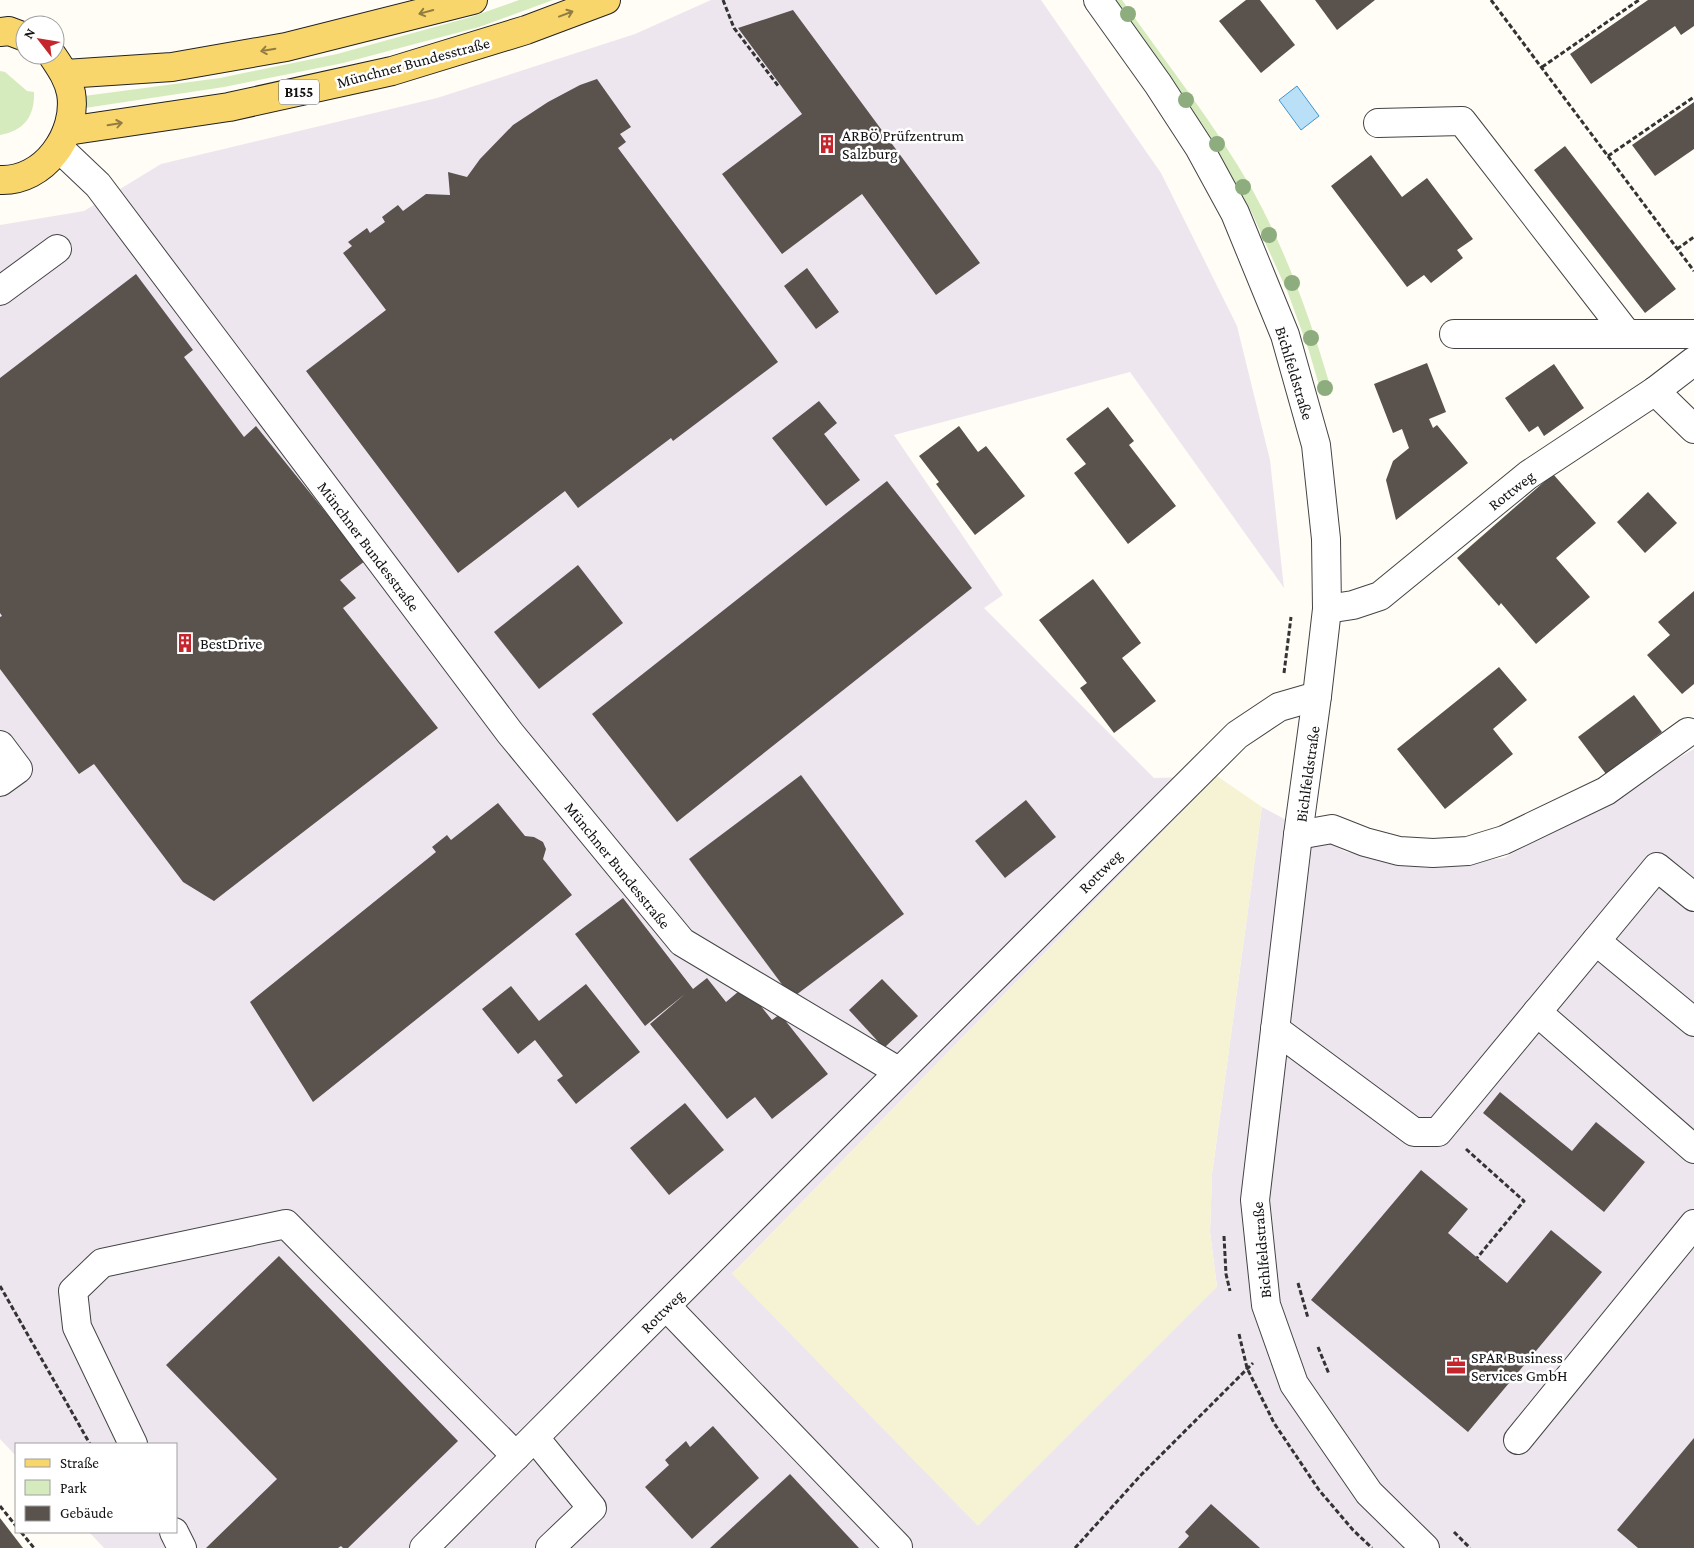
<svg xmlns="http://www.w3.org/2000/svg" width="1694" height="1548" viewBox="0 0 1694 1548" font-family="'Crimson Pro',serif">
<rect width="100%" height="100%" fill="#fffdf5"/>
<path fill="#eee6ef" d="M711,0h330l120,173 76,153 33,134 14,128 -154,-216 -236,63 109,160 -19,13 170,170 63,-2 -485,498 485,13 -7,-55 2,-58 50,-367 84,45 80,16 78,-10 190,-109v799h-1590l-15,-16h87v-88h-160v12l-16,-17v-1214l84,-14 77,-47 276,-66 198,-64z"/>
<path fill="#f6f3d4" d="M1217,776l45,31 -50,367 -2,58 7,55 -239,239 -246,-252z"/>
<g fill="#d5ebbd">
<path d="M519,0h34l-74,27 -136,36 -119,24 -139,21 -1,-12 136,-18 117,-24 134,-37z"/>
<path d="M1110,0h12c44,63 93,124 131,191 34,62 58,129 78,198l-3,5 -3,1 -4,-3 -12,-41 -21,-58 -37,-82 -31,-53z"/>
<path d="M0,71l5,1 22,19 7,1c1,24 -10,39 -34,43z"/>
</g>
<path fill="#b9e0f7" stroke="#3f96cf" d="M1297,86l22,30 -18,14 -22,-30z"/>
<g fill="#5a524d">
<path d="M1246,0h14l35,45 -34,28 -42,-52z"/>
<path d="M1315,0h60l-38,30z"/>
<path d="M1648,0h46v26l-13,9 -6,-9 -84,58 -21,-30z"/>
<path d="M793,10l187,253 -44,32 -74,-101 -80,60 -60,-80 80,-60 -64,-86z"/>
<path d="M597,79l34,48 -11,7 6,8 -8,6 160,214 -105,79 -2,-3 -93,70 -13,-17 -107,82 -152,-202 80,-61 -43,-57 9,-7 -4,-4 19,-14 3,5 15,-11 -3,-5 16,-12 5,6 23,-17 24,1 -2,-23 19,5 13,-18 33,-34 35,-23 32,-17z"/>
<path d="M1694,102v47l-39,27 -23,-31z"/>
<path d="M1565,146l111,143 -31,24 -111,-143z"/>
<path d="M1371,155l31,42 25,-19 46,61 -16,11 6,8 -32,25 -7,-8 -17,12 -76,-101z"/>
<path d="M807,268l32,44 -23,17 -32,-43z"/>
<path d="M136,274l57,76 -9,7 60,80 12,-11 109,135 -25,19 16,18 -13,10 95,120 -224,173 -31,-19 -89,-118 -15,10 -79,-105v-52l2,-1 -2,-3v-235z"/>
<path d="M1427,363l19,49 -17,7 4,9 4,-3 31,38 -72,57 -10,-40 7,-19 16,-13 -7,-19 -9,4 -19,-49z"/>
<path d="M1554,364l30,44 -40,28 -6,-10 -9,6 -24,-34z"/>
<path d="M819,401l18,22 -13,11 36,46 -34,26 -54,-68z"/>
<path d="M1108,407l26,34 -5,4 47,61 -48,38 -54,-71 12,-9 -20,-25z"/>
<path d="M959,426l19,26 8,-6 39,50 -50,39 -39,-51 3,-2 -20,-26z"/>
<path d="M1553,474l43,49 -40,35 34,39 -54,47 -35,-41 -2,3 -42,-48z"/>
<path d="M887,481l85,107 -295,234 -85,-108z"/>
<path d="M1648,492l29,31 -32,30 -28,-31z"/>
<path d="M578,565l45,58 -84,66 -45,-57z"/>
<path d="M1093,579l48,64 -19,15 34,43 -42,32 -34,-45 7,-5 -48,-63z"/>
<path d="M1694,591v93l-12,10 -35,-39 23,-20 -12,-13z"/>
<path d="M1499,667l28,33 -34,29 20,25 -68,55 -48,-60z"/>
<path d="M1634,695l28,37 -56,42 -28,-37z"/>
<path d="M801,775l103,139 -112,84 -103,-139z"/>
<path d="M1026,800l30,37 -51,41 -30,-37z"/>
<path d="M498,803l27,33 9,1 9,5 3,7 -3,10 29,36 -259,207 -63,-100 186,-150 -4,-5 15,-12 4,5z"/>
<path d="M623,898l70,91 14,-11 19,24 19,-16 27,34 8,-6 48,60 -56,45 -17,-22 -28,22 -77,-95 35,-30 -40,32 -70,-92z"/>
<path d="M882,979l36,37 -34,32 -35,-38z"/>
<path d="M586,984l54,68 -64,52 -19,-24 6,-4 -28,-36 -17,14 -36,-45 29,-23 28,35z"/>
<path d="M1500,1092l72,59 24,-29 49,40 -41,50 -121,-99z"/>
<path d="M685,1103l39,47 -55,45 -39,-47z"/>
<path d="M1421,1170l47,39 -20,24 59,50 44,-53 51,42 -134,160 -157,-132z"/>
<path d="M279,1256l179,185 -110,107h-5l-2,-2 -3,2h-132l71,-69 -111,-114z"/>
<path d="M713,1426l46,52 -67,61 -47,-52 24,-22 -4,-5 21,-19 4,6z"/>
<path d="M1694,1438v110h-56l-21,-18z"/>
<path d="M790,1474l69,74h-149z"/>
<path d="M1211,1504l49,44h-82l11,-12 -4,-4z"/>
<path d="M0,1518l23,30h-23z"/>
</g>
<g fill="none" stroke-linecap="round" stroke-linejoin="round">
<g stroke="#444" stroke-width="30">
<g id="minor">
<path d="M1098,0l60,84 41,63 36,66 50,122 31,110 10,94 1,70 -10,87 -19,139 -43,365 11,105 28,79 75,109 56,55"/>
<path d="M1378,123l84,-2 165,213"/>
<path d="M59,148l39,37 412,548 172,209 216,129"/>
<path d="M0,291l57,-42"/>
<path d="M1454,334h240"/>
<path d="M1655,391l39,38"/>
<path d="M1327,609l26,-4 27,-9 148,-121 127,-84 39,-30"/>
<path d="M0,745l18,24 -18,13"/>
<path d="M1298,835l34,-6 33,13 34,9 34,2 35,-2 36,-11 102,-49 82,-59"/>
<path d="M1596,941l98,81"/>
<path d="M1537,1012l157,137"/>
<path d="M1275,1029l139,103h24l219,-265 37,30"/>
<path d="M667,1307l231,240"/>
<path d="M535,1438l57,70 -42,40"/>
<path d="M1518,1440l176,-216"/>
<path d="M133,1444l-56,-117 -4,-36 29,-28 184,-39 230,232"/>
<path d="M174,1532l8,16"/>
<path d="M424,1548c271,-271 541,-543 813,-813l42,-28 38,-11"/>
</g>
</g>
<g stroke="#222" stroke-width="30">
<g id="major">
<path d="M0,32l9,-1 16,6"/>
<path d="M65,74l107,-7 114,-20 187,-47"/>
<path d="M67,131l162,-24 163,-36 134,-41 80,-30"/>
<path d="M0,180c44,2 78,-46 71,-87 -3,-15 -11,-26 -19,-38"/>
</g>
</g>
<g stroke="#333" stroke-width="3" stroke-dasharray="5 2.5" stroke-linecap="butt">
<path d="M723,0l11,28 45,59"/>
<path d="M1491,0l203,271"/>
<path d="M1542,67l97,-67"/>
<path d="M1608,156l86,-59"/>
<path d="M1677,249l17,-12"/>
<path d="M1284,673l7,-56"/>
<path d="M1466,1149l58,52 -47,57"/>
<path d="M1224,1236l2,38 4,17"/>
<path d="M1298,1283l10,35"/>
<path d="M0,1286l90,158"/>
<path d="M1239,1334l8,34 27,55 45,67 34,40 19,18"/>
<path d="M1318,1347l11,27"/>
<path d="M0,1506l16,20"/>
<path d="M21,1532l13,16"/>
<path d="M1454,1532l16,16"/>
<path d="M1075,1548l66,-73 112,-112"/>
</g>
<use href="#minor" stroke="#fff" stroke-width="28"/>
<use href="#major" stroke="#f9d66b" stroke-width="28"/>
</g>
<g fill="#8dad7f">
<circle cx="1128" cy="14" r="8"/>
<circle cx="1186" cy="100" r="8"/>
<circle cx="1217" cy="144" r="8"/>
<circle cx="1243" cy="187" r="8"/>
<circle cx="1269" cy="235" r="8"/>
<circle cx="1292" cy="283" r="8"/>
<circle cx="1311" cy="338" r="8"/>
<circle cx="1325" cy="388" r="8"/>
</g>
<defs><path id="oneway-shaft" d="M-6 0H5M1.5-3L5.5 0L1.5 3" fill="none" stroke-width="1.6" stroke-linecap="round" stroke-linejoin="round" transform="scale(1.25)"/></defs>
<g stroke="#917d42">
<use href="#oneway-shaft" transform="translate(426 12) rotate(165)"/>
<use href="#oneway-shaft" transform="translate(566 14) rotate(-21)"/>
<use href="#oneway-shaft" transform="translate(268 50) rotate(170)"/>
<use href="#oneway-shaft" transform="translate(115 124) rotate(-9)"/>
</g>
<defs>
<g id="building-bare" transform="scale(1.5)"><path d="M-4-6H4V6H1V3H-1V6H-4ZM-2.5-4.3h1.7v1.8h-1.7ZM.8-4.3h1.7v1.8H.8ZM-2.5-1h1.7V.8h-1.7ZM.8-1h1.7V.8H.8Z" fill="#c4262e" stroke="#fff" stroke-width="2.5" paint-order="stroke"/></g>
<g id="office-bare" transform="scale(1.5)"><path d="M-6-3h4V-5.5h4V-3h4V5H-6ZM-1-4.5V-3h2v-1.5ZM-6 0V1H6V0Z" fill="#c4262e" stroke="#fff" stroke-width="2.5" paint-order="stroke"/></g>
</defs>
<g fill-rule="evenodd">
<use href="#building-bare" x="827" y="144"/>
<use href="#building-bare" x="185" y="643"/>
<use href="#office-bare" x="1456" y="1366"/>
</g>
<g text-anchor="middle" stroke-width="5" stroke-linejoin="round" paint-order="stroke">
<rect fill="#fff" stroke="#585858" stroke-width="1" x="279" y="79.5" width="40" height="25" rx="4"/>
<g font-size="15" font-weight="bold" fill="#111">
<text x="299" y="97">B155</text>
</g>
<g font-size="16" fill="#111" stroke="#fff">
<text transform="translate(413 62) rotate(-15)" y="6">Münchner Bundesstraße</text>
<text transform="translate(1295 373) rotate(73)" y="6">Bichlfeldstraße</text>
<text transform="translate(1511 490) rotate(-38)" y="6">Rottweg</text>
<text transform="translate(369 546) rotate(53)" y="6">Münchner Bundesstraße</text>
<text transform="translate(1307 774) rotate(-82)" y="6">Bichlfeldstraße</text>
<text transform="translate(618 865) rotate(51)" y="6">Münchner Bundesstraße</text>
<text transform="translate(1100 871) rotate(-45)" y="6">Rottweg</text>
<text transform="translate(1261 1250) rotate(-95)" y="6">Bichlfeldstraße</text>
<text transform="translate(662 1311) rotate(-45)" y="6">Rottweg</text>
</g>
<g font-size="16" fill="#111" stroke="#fff" text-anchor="start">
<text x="842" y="141">ARBÖ Prüfzentrum<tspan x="842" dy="18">Salzburg</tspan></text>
<text x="200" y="649">BestDrive</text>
<text x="1471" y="1363">SPAR Business<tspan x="1471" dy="18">Services GmbH</tspan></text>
</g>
</g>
<rect x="15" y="1443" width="162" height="90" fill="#ffffff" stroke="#a0a0a0"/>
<rect x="25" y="1459" width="25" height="8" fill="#f9d66b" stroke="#a0a0a0"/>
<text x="60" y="1468" font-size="15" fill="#111111">Straße</text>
<rect x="25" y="1480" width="25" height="15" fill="#d5ebbd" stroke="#a0a0a0"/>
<text x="60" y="1493" font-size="15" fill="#111111">Park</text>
<rect x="25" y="1506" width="25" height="15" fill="#5a524d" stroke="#a0a0a0"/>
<text x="60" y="1518" font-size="15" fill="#111111">Gebäude</text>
<g transform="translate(40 40) rotate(301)"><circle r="24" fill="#ffffff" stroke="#a0a0a0"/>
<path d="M0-4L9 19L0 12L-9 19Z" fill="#c4262e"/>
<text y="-8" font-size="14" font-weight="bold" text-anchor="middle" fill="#111111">N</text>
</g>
</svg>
